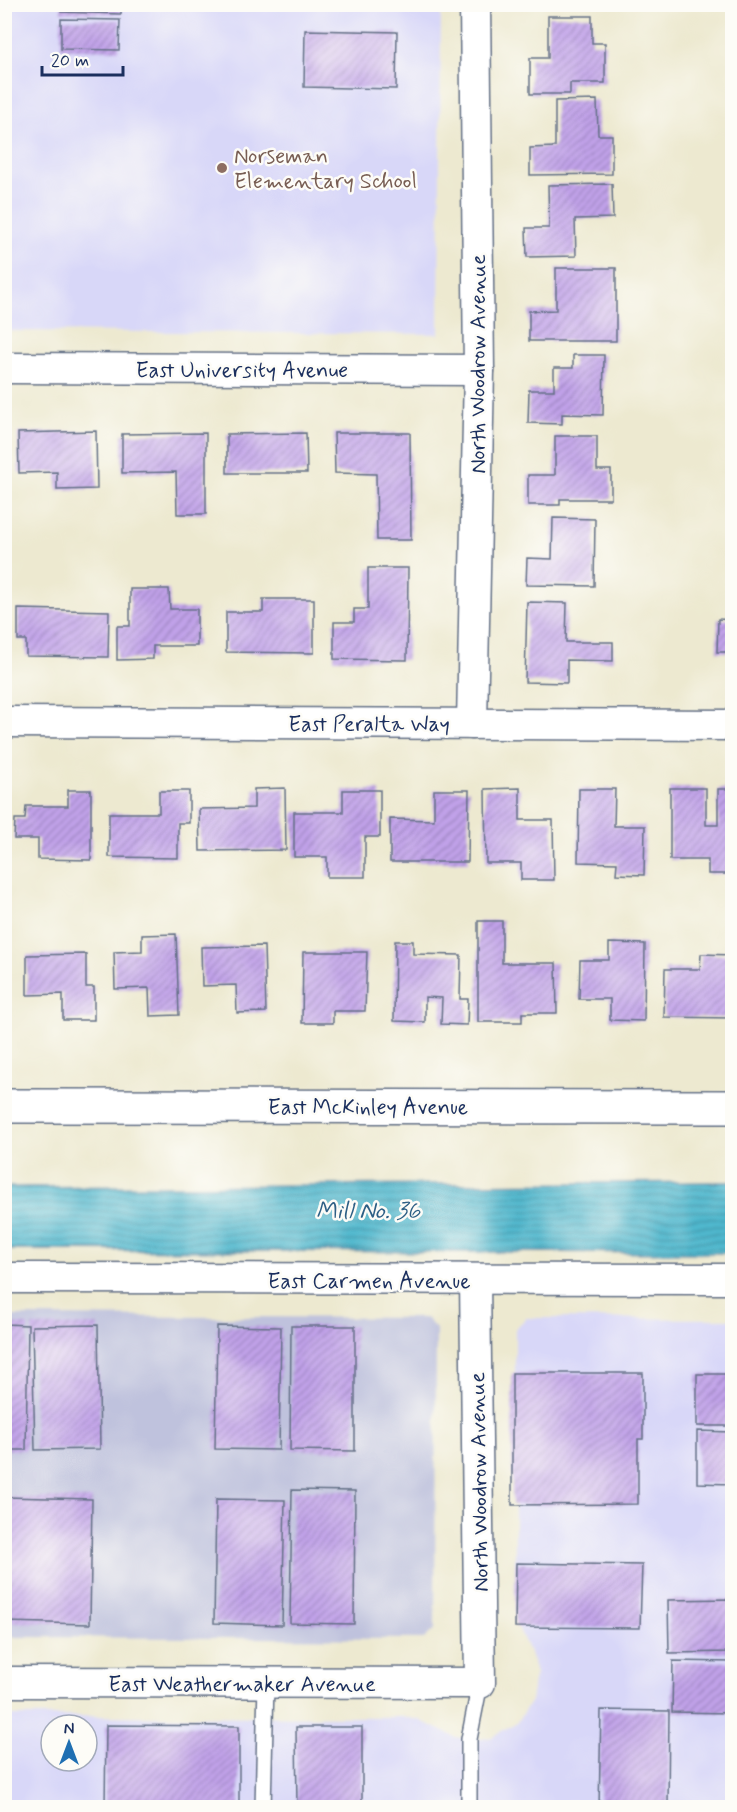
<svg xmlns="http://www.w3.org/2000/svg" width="737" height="1812" viewBox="0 0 737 1812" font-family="Mynerve,sans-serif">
<defs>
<pattern id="water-rules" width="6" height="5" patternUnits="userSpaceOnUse" patternTransform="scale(1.5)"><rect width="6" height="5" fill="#4fb7cd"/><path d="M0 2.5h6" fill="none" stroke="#4195aa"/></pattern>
<pattern id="building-hatch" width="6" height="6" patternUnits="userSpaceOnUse" patternTransform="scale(1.5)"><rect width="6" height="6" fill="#c1a2e9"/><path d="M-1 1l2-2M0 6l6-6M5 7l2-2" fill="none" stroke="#9c84c0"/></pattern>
</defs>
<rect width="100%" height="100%" fill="#fdfcf7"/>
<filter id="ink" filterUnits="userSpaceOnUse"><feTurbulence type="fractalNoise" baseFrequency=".0167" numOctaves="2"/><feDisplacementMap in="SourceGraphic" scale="12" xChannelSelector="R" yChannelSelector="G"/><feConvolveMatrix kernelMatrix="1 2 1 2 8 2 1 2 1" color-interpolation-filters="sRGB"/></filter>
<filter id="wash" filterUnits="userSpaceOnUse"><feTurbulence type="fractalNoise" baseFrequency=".008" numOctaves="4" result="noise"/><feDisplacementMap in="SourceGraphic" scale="24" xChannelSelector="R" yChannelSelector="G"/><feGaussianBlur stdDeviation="1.35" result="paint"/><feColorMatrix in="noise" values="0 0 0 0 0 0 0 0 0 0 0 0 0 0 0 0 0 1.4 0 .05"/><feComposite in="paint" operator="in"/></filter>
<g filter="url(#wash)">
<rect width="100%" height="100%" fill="#ede9d0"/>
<g fill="#d8d7f8" fill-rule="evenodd">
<path d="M5,5h436l-2,329 -434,-3z"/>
<path d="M526,1318l206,1v488l-727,1v-92l398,1 16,3 36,17 17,3 18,-2 27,-16 14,-21 4,-26 -2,-14 -18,-41v-291zM51,1725h36v36h-36z"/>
</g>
<path fill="#bfc2dd" d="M4,1316l422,2 10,11 -1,300 -11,10 -419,-2z"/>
<path fill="url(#water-rules)" stroke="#357396" stroke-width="1.5" d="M732,1182v71l-727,-3v-63z"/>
<g id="blocks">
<g fill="url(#building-hatch)">
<path d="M61,4h60v10l-60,-2z"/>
<path d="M548,16h44v27h13v40h-35v11h-40v-36h18z"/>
<path d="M61,19l59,1 -1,30 -58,-1z"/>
<path d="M305,30l92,2 -1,57 -92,-2z"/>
<path d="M597,100l1,35h14v39l-82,1v-27l25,-1v-46z"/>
<path d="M612,184l1,34 -38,1 1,37 -49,1 -1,-29h23l-1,-43z"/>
<path d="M556,268h60v73h-87v-30l27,-1z"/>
<path d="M573,355h31l-1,60 -41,-1v10l-34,-1 1,-33h25v-22h19z"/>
<path d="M96,431l1,58 -40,1v-18l-38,1 -1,-40z"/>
<path d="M206,433v81h-29l-1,-42 -54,1v-39z"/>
<path d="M306,433l1,40h-80v-39z"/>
<path d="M334,433h76l1,107h-34l-1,-66 -41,-1z"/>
<path d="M555,436h42v34h14v29h-51v6h-32v-30h27z"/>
<path d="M553,518l42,1 -1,67 -68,-1 1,-27 25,1z"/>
<path d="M368,568h40l-1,92 -73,-1v-37h20v-13h14z"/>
<path d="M130,589h39l1,20h27v37h-44v13l-36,1v-34h13z"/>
<path d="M263,599h51v54l-88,-1v-40h37z"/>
<path d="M527,602l40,1 -1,39h47v19l-46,-1v23l-42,-1z"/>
<path d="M18,609l91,2 -1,46 -82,-1v-16h-8z"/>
<path d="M718,619l14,1v32h-15z"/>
<path d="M285,788l1,62 -86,1 -1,-42 55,-1v-19z"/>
<path d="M520,788v32h33l1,60h-33v-17h-35l-1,-74z"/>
<path d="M670,788h36v37h12v-36h14v85h-24v-14h-38z"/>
<path d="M579,789h36l-1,37h31l-1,49 -28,-1 1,-11 -39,-1z"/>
<path d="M68,790h23v70l-53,-1v-20h-24l1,-20h10l1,-13h42z"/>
<path d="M343,790h37v47h-15v40h-38v-20h-33v-45h49z"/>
<path d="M434,790h35l-1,72h-78v-43l44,1z"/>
<path d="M159,791h30v32h-11v35l-69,-1v-44h50z"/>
<path d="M478,921h24v42h54l1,50h-35v9h-44z"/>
<path d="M4,933h4l-1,84h-3z"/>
<path d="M176,934l3,81 -29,1 -1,-28 -34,1 -1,-37 28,-1v-16z"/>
<path d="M395,941h18v13l48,1 -1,44h8l-1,26 -26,-1 1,-26 -17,-1v25l-31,-1z"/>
<path d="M609,943l36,1 -1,77 -34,-1v-21h-31l1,-39h29z"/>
<path d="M264,946l2,66 -29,1 -1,-28 -34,1 -1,-39z"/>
<path d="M303,952h64l-2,59h-32v12h-31z"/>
<path d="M86,954v33h8v33h-31v-26l-36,1v-40z"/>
<path d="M701,954l31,1v63l-68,-1 1,-48h35z"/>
<path d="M4,1324l24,1 -2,125h-22z"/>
<path d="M98,1325l2,124 -65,1 -3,-124z"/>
<path d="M217,1326l64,1 -2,123 -64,-1z"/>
<path d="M291,1326h64v125l-65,-1z"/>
<path d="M512,1373h131v66h-5v65l-126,1z"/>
<rect x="697" y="1374" width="35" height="52"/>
<path d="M697,1431l35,1v52l-35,-1z"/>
<path d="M292,1490l63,1 -1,133 -64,-1z"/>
<path d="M4,1497l88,2 -2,125 -86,-2z"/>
<path d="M216,1499l69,1 -3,125 -68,-2z"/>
<path d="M516,1563l126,2 -2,63 -125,-1z"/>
<path d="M732,1599v53l-63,1 -1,-53z"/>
<path d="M673,1661l59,1v51l-60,-1z"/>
<path d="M601,1710l68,1 -1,97h-69z"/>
<path d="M106,1725l133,1v82h-134z"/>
<path d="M296,1727h66v81h-65z"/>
</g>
</g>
</g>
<g filter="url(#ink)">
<use href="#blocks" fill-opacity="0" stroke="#647086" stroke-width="1.5"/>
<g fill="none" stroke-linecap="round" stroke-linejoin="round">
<g stroke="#647086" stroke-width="18">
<g id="service">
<path d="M263,1808l3,-125"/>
<path d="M469,1808v-69l11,-56"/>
</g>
</g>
<g stroke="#647086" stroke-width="33">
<g id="minor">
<path d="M4,368l475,2"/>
<path d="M4,722l728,3"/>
<path d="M472,724l7,-354 -4,-366"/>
<path d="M4,1278l728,1"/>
<path d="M4,1682l476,1 -5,-403"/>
</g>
</g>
<g stroke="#647086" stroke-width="36">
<path id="primary" d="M4,1106l728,1"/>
</g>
<use href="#service" stroke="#fff" stroke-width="15"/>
<use href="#minor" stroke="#fff" stroke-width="30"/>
<use href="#primary" stroke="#fff" stroke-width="33"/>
</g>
</g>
<circle fill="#8d6e63" stroke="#fdfcf7" stroke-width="2" cx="222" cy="168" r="6"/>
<g text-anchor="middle" stroke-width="5" stroke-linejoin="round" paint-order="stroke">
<g font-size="22" fill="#785e54" stroke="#fdfcf7" text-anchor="start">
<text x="234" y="163">Norseman<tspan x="234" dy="25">Elementary School</tspan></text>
</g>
<g font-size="22" fill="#1b2f5e" stroke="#fdfcf7">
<text transform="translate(477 364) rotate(-90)" y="8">North Woodrow Avenue</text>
<text x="242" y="377">East University Avenue</text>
<text x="369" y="731">East Peralta Way</text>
<text x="368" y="1114">East McKinley Avenue</text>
<text x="369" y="1288">East Carmen Avenue</text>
<text transform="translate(478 1482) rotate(-91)" y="8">North Woodrow Avenue</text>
<text x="242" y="1691">East Weathermaker Avenue</text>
</g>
<g font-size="24" font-style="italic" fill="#2d5f85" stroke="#fdfcf7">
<text x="368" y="1218">Mill No. 36</text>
</g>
</g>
<rect width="737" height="1812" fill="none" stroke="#fdfcf7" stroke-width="24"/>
<g transform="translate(69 1743)"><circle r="28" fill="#fdfcf7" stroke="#a3aaba" stroke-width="1.5"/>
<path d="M0-4.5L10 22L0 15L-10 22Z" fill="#1f6fb2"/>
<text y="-9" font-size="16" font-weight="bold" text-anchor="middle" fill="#1b2f5e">N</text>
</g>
<path d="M42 66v9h81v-9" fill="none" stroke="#1b2f5e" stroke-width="3"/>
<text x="51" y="66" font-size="18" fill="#1b2f5e" stroke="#fdfcf7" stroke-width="4.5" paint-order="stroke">20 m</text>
</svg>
